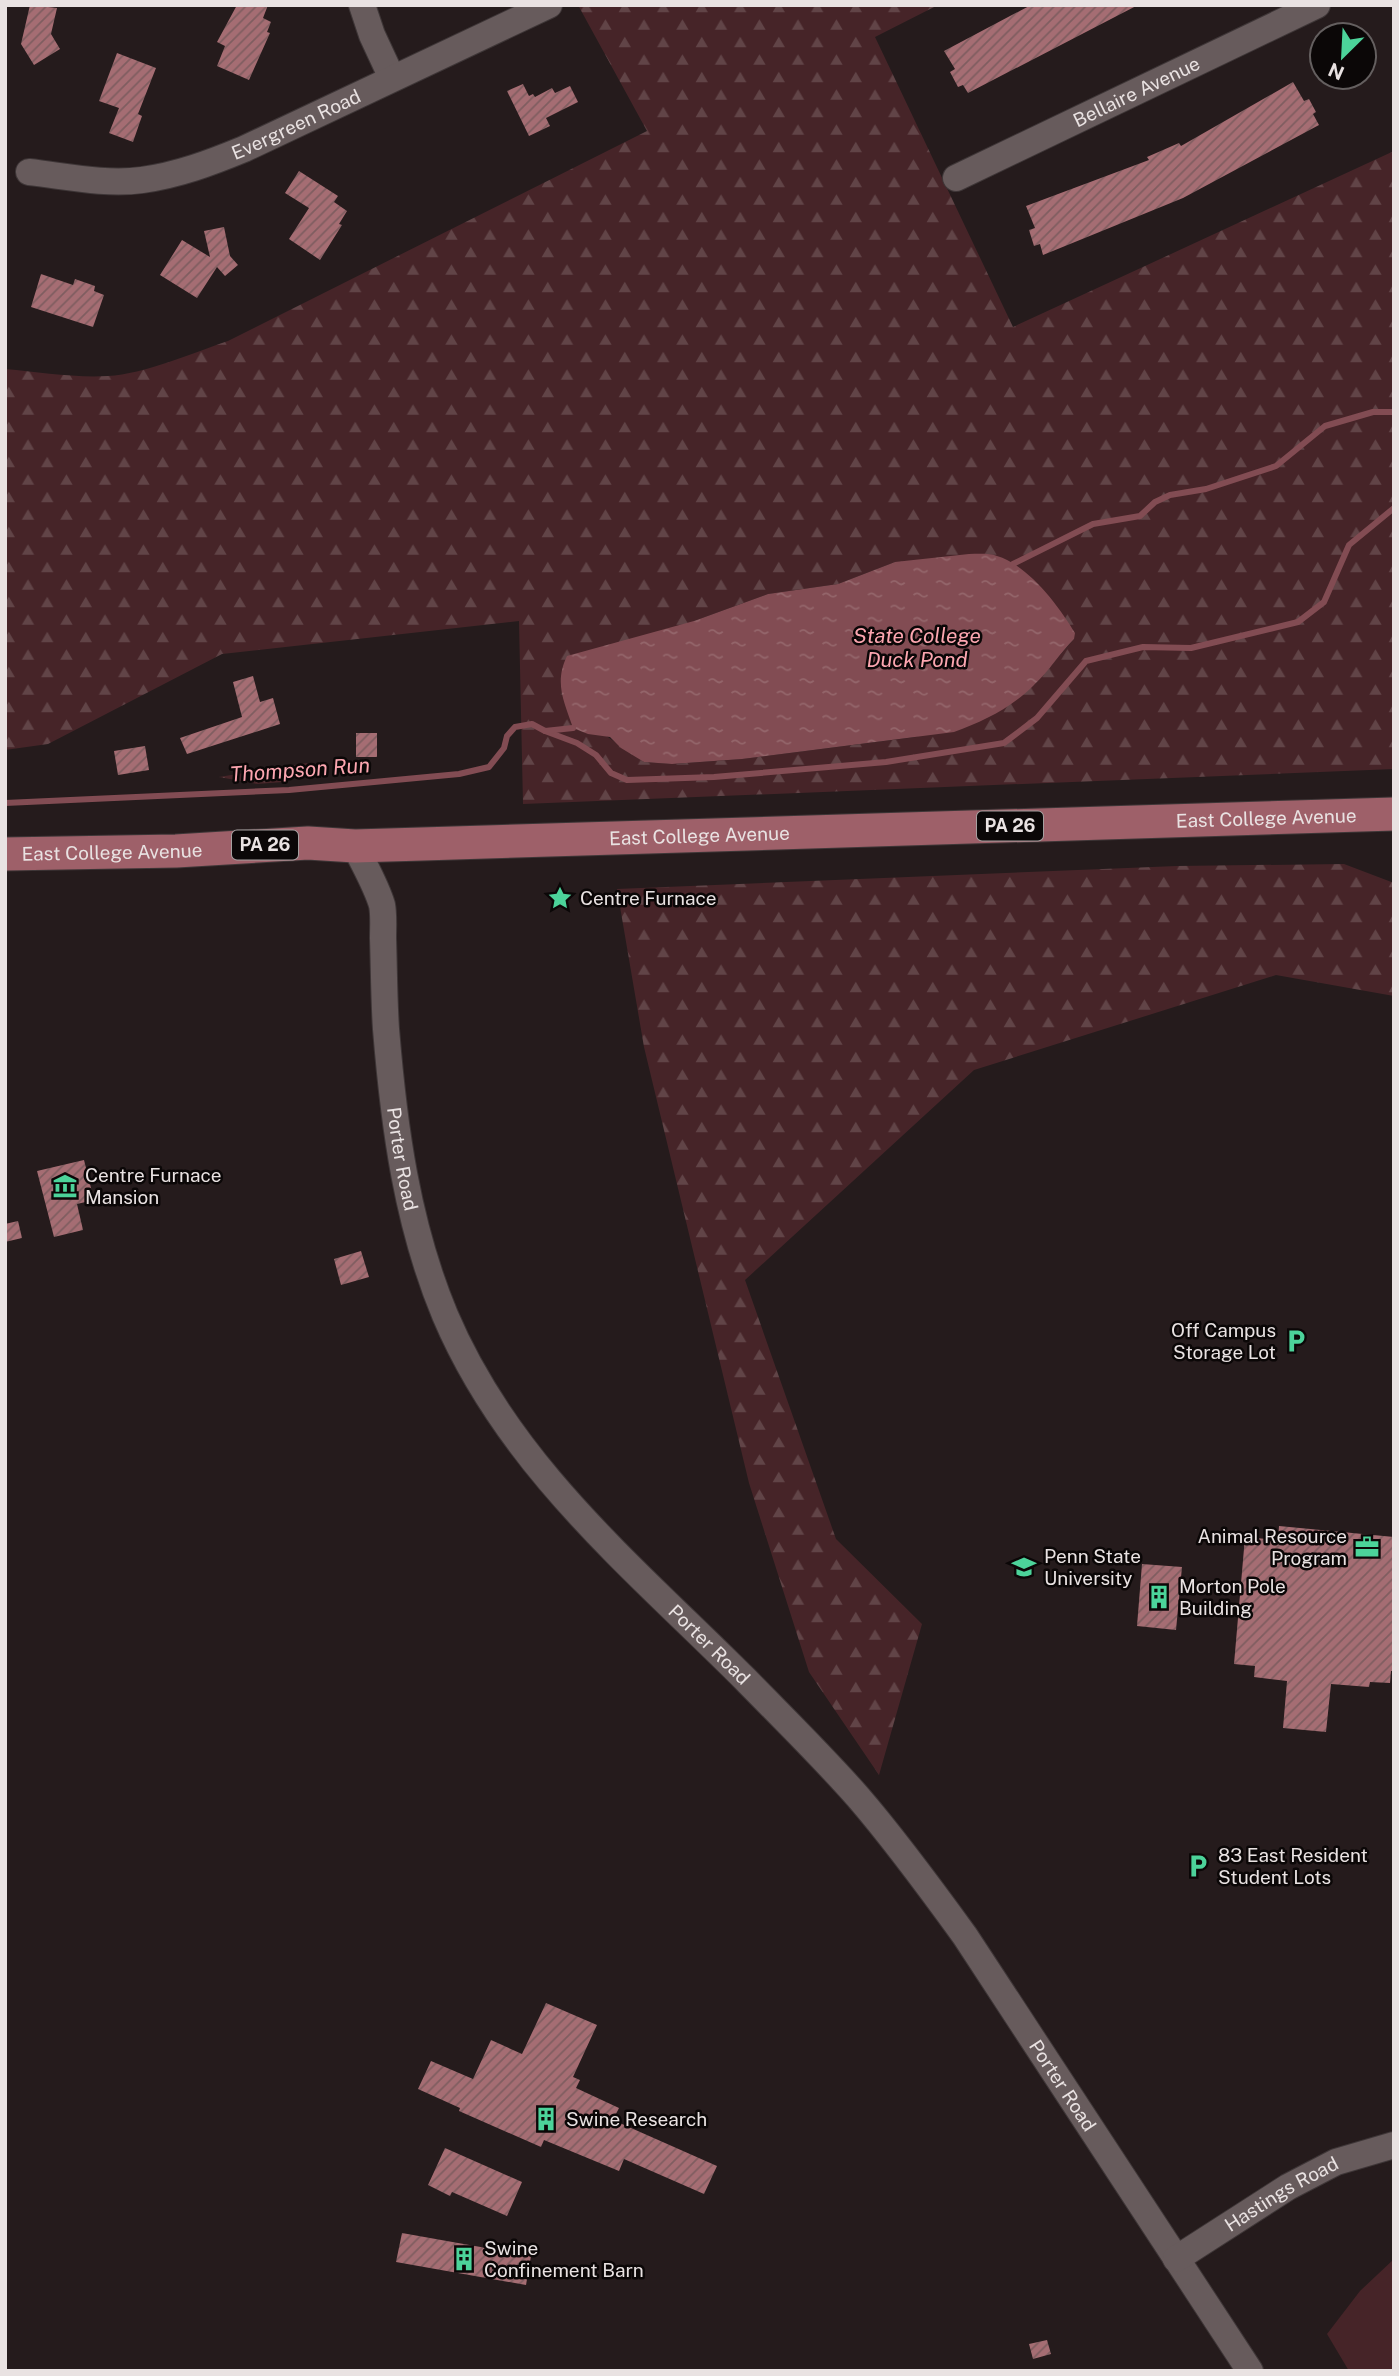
<svg xmlns="http://www.w3.org/2000/svg" width="1399" height="2376" viewBox="0 0 1399 2376" font-family="'Public Sans',sans-serif">
<defs>
<pattern id="forest-firs" width="22" height="20" patternUnits="userSpaceOnUse" patternTransform="scale(1.75)"><rect width="22" height="20" fill="#462428"/><path d="M5 1l3.5 6h-7zM16 11l3.5 6h-7z" fill="#614447"/></pattern>
<pattern id="park-tufts" width="24" height="20" patternUnits="userSpaceOnUse" patternTransform="scale(1.75)"><rect width="24" height="20" fill="#462428"/><path d="M3 7l-1-3M5 7V3M7 7l1-3M15 17l-1-3M17 17v-4M19 17l1-3" fill="none" stroke="#614447"/></pattern>
<pattern id="water-ripples" width="26" height="14" patternUnits="userSpaceOnUse" patternTransform="scale(1.75)"><rect width="26" height="14" fill="#824c53"/><path d="M2 4q2-2 4 0t4 0M15 11q2-2 4 0t4 0" fill="none" stroke="#94666b"/></pattern>
<pattern id="building-hatch" width="6" height="6" patternUnits="userSpaceOnUse" patternTransform="scale(1.75)"><rect width="6" height="6" fill="#a56d73"/><path d="M-1 1l2-2M0 6l6-6M5 7l2-2" fill="none" stroke="#7f5d60"/></pattern>
</defs>
<rect width="100%" height="100%" fill="#251b1c"/>
<g fill="url(#forest-firs)" fill-rule="evenodd">
<path d="M578,5h360l-63,32 138,290 381,-176v618l-871,35 -4,-183 -297,33 -174,90 -43,6v-381c34,3 69,9 103,7 36,-2 85,-23 120,-35l419,-210zM895,562l179,77 -39,45 -119,53 -174,22 -69,5 -29,-2 -39,-27 89,-114 74,-27 70,-10z"/>
<path d="M1344,864l50,19v113l-118,-21 -302,95 -229,210 91,259 86,85 -43,151 -70,-103 -60,-189 -105,-436 -27,-158 560,-23z"/>
</g>
<path fill="url(#park-tufts)" d="M307,763l7,15 -21,-3 -10,7 -26,2 -38,-7z"/>
<path fill="#462428" d="M1394,2259v112h-45l-22,-37 33,-43z"/>
<path fill="url(#water-ripples)" d="M969,554c9,0 20,-1 28,2 31,9 62,50 78,77l-1,6c-14,14 -25,32 -40,46 -23,23 -50,36 -80,47l-212,27 -70,5 -28,-2 -23,-14 -11,-11 -22,-3 -15,-6c-9,-27 -19,-45 -6,-72l127,-35 74,-27 70,-10 57,-22z"/>
<g fill="none" stroke-linecap="round" stroke-linejoin="round">
<g stroke="#824c53" stroke-width="6">
<path d="M1013,564l80,-40 47,-8 15,-14 15,-7 36,-6 70,-23 49,-40 48,-14h21"/>
<path d="M545,731l32,12 19,12 15,18 16,7 87,-3 172,-15 118,-19 33,-25 49,-57 57,-14 48,1 107,-26 26,-20 25,-57 45,-37"/>
<path d="M5,803l284,-13 170,-16 30,-7 15,-19 3,-12 8,-9 17,-3 13,7 28,-3"/>
</g>
</g>
<g fill="url(#building-hatch)">
<path d="M30,5l27,3 -6,26 9,15 -26,16 -13,-21z"/>
<path d="M237,5h31l-5,13 8,4 -4,10 3,1 -21,47 -32,-14 8,-20 -8,-4z"/>
<path d="M1031,5h107l-170,88 -5,-8 -5,2 -8,-15 5,-3 -11,-18z"/>
<path d="M117,53l39,15 -18,46 4,2 -9,26 -24,-9 10,-25 -20,-7z"/>
<path d="M1293,82l11,19 5,-2 7,13 -3,2 6,11 -136,73 -140,57 -3,-11 -6,2 -5,-16 6,-2 -9,-22 123,-46 -2,-3 32,-14 2,3z"/>
<path d="M523,84l6,12 4,-2 2,3 17,-9 3,5 15,-7 8,16 -32,16 4,8 -21,10 -22,-45z"/>
<path d="M299,171l39,25 -4,6 13,9 -8,13 3,1 -22,35 -31,-21 20,-31 -24,-15z"/>
<path d="M224,227l6,29 8,9 -13,11 -8,-9 -20,31 -37,-23 22,-35 28,17 -6,-26z"/>
<path d="M41,274l32,11 2,-6 20,7 -1,5 10,4 -11,32 -62,-20z"/>
<path d="M253,676l7,26 13,-4 7,26 -93,30 -7,-16 62,-21 -9,-35z"/>
<rect x="356" y="733" width="21" height="24"/>
<path d="M145,746l4,24 -31,5 -4,-24z"/>
<path d="M84,1160l10,40 -17,4 6,26 -29,7 -17,-66z"/>
<path d="M18,1221l4,17 -17,4v-18z"/>
<path d="M361,1251l8,26 -28,8 -7,-26z"/>
<path d="M1279,1526l115,11v134h-3l-1,12 -20,-1 -1,5 -38,-3 -5,48 -43,-4 4,-47 -33,-4 1,-11 -21,-2 11,-127 33,3z"/>
<path d="M1142,1564l40,3 -6,63 -39,-4z"/>
<path d="M546,2003l51,22 -24,52 7,3 -4,8 43,20 -6,12 104,46 -13,28 -80,-35 -5,12 -75,-31 -3,7 -82,-36 1,-3 -42,-19 13,-28 42,18 18,-39 31,14z"/>
<path d="M445,2148l77,34 -15,34 -55,-24 -2,4 -22,-11z"/>
<path d="M402,2233l129,23 -5,29 -130,-23z"/>
<path d="M1047,2340l4,14 -18,5 -4,-15z"/>
</g>
<g fill="none" stroke-linecap="round" stroke-linejoin="round">
<g stroke="#3e3637" stroke-width="28">
<g id="minor">
<path d="M362,5l10,30 20,43"/>
<path id="s1" d="M29,172c36,4 76,13 113,8 36,-5 68,-17 102,-31l305,-144"/>
<path id="s2" d="M956,178l361,-173"/>
<path id="s3" d="M355,846c9,19 21,39 27,59 2,10 1,23 1,33 1,30 1,61 3,91 8,98 21,195 59,286 64,151 187,251 300,364 38,39 77,77 113,118 38,44 73,92 107,139l285,435"/>
<path id="s4" d="M1176,2259l112,-72 48,-25 58,-17"/>
</g>
</g>
<g stroke="#3e3637" stroke-width="35">
<g id="major">
<path id="s5" d="M5,854l171,-3 132,-8 47,3 67,-2 972,-30"/>
</g>
</g>
<use href="#minor" stroke="#675b5c" stroke-width="26"/>
<use href="#major" stroke="#9e6069" stroke-width="33"/>
</g>
<defs>
<g id="sight-bare" transform="scale(1.89)"><path d="M0-6L1.8-2.2L6-1.7L2.9 1.2L3.7 5.4L0 3.3L-3.7 5.4L-2.9 1.2L-6-1.7L-1.8-2.2Z" fill="#4cd39a" stroke="#0b0707" stroke-width="2.5" paint-order="stroke"/></g>
<g id="museum-bare" transform="scale(1.89)"><path d="M0-6L6-3V-2H-6V-3ZM-5-1h2V3h-2ZM-1-1h2V3h-2ZM3-1h2V3H3ZM-6 4H6V6H-6Z" fill="#4cd39a" stroke="#0b0707" stroke-width="2.5" paint-order="stroke"/></g>
<g id="parking-bare" transform="scale(1.89)"><path d="M-3.5-5.5H1a3.5 3.5 0 0 1 0 7H-1V5.5H-3.5ZM-1-3.4V-.6H.8a1.4 1.4 0 0 0 0-2.8Z" fill="#4cd39a" stroke="#0b0707" stroke-width="2.5" paint-order="stroke"/></g>
<g id="office-bare" transform="scale(1.89)"><path d="M-6-3h4V-5.5h4V-3h4V5H-6ZM-1-4.5V-3h2v-1.5ZM-6 0V1H6V0Z" fill="#4cd39a" stroke="#0b0707" stroke-width="2.5" paint-order="stroke"/></g>
<g id="university-bare" transform="scale(1.89)"><path d="M0-5L7-2L0 1L-7-2ZM-4 1L0 2.5L4 1V4Q0 6-4 4Z" fill="#4cd39a" stroke="#0b0707" stroke-width="2.5" paint-order="stroke"/></g>
<g id="building-bare" transform="scale(1.89)"><path d="M-4-6H4V6H1V3H-1V6H-4ZM-2.5-4.3h1.7v1.8h-1.7ZM.8-4.3h1.7v1.8H.8ZM-2.5-1h1.7V.8h-1.7ZM.8-1h1.7V.8H.8Z" fill="#4cd39a" stroke="#0b0707" stroke-width="2.5" paint-order="stroke"/></g>
</defs>
<g fill-rule="evenodd">
<use href="#sight-bare" x="560" y="898"/>
<use href="#museum-bare" x="65" y="1186"/>
<use href="#parking-bare" x="1296" y="1341"/>
<use href="#office-bare" x="1367" y="1547"/>
<use href="#university-bare" x="1024" y="1567"/>
<use href="#building-bare" x="1159" y="1597"/>
<use href="#parking-bare" x="1198" y="1866"/>
<use href="#building-bare" x="546" y="2119"/>
<use href="#building-bare" x="464" y="2259"/>
</g>
<g text-anchor="middle" stroke-width="5" stroke-linejoin="round" paint-order="stroke">
<g fill="#0b0707" stroke="#a6a0a0" stroke-width="2">
<rect x="977" y="811.5" width="66" height="29" rx="5"/>
<rect x="232" y="830.5" width="66" height="29" rx="5"/>
</g>
<g font-size="18" font-weight="bold" fill="#e9e2e2">
<text x="1010" y="832">PA 26</text>
<text x="265" y="851">PA 26</text>
</g>
<g font-size="19" fill="#e9e2e2" stroke="#0b0707">
<text dy="7" stroke="none"><textPath href="#s2" startOffset="200">Bellaire Avenue</textPath></text>
<text dy="7" stroke="none"><textPath href="#s1" startOffset="278">Evergreen Road</textPath></text>
<text dy="7" stroke="none"><textPath href="#s5" startOffset="1262">East College Avenue</textPath></text>
<text dy="7" stroke="none"><textPath href="#s5" startOffset="695">East College Avenue</textPath></text>
<text dy="7" stroke="none"><textPath href="#s5" startOffset="107">East College Avenue</textPath></text>
<text dy="7" stroke="none"><textPath href="#s3" startOffset="320">Porter Road</textPath></text>
<text dy="7" stroke="none"><textPath href="#s3" startOffset="908">Porter Road</textPath></text>
<text dy="7" stroke="none"><textPath href="#s3" startOffset="1475">Porter Road</textPath></text>
<text dy="7" stroke="none"><textPath href="#s4" startOffset="124">Hastings Road</textPath></text>
</g>
<g font-size="19" fill="#e9e2e2" stroke="#0b0707" text-anchor="start">
<text x="580" y="905">Centre Furnace</text>
<text x="85" y="1182">Centre Furnace<tspan x="85" dy="22">Mansion</tspan></text>
<text x="1276" y="1337" text-anchor="end">Off Campus<tspan x="1276" dy="22">Storage Lot</tspan></text>
<text x="1347" y="1543" text-anchor="end">Animal Resource<tspan x="1347" dy="22">Program</tspan></text>
<text x="1044" y="1563">Penn State<tspan x="1044" dy="22">University</tspan></text>
<text x="1179" y="1593">Morton Pole<tspan x="1179" dy="22">Building</tspan></text>
<text x="1218" y="1862">83 East Resident<tspan x="1218" dy="22">Student Lots</tspan></text>
<text x="566" y="2126">Swine Research</text>
<text x="484" y="2255">Swine<tspan x="484" dy="22">Confinement Barn</tspan></text>
</g>
<g font-size="21" font-style="italic" fill="#fca6b0" stroke="#0b0707">
<text x="917" y="643">State College<tspan x="917" dy="24">Duck Pond</tspan></text>
<text transform="translate(300 770) rotate(-4)" y="7">Thompson Run</text>
</g>
</g>
<rect width="1399" height="2376" fill="none" stroke="#e9e2e2" stroke-width="14"/>
<g transform="translate(1343 56) rotate(204)"><circle r="33" fill="#0b0707" stroke="#645f5f" stroke-width="2"/>
<path d="M0-5L12 26L0 18L-12 26Z" fill="#4cd39a"/>
<text y="-10" font-size="19" font-weight="bold" text-anchor="middle" fill="#e9e2e2">N</text>
</g>
</svg>
